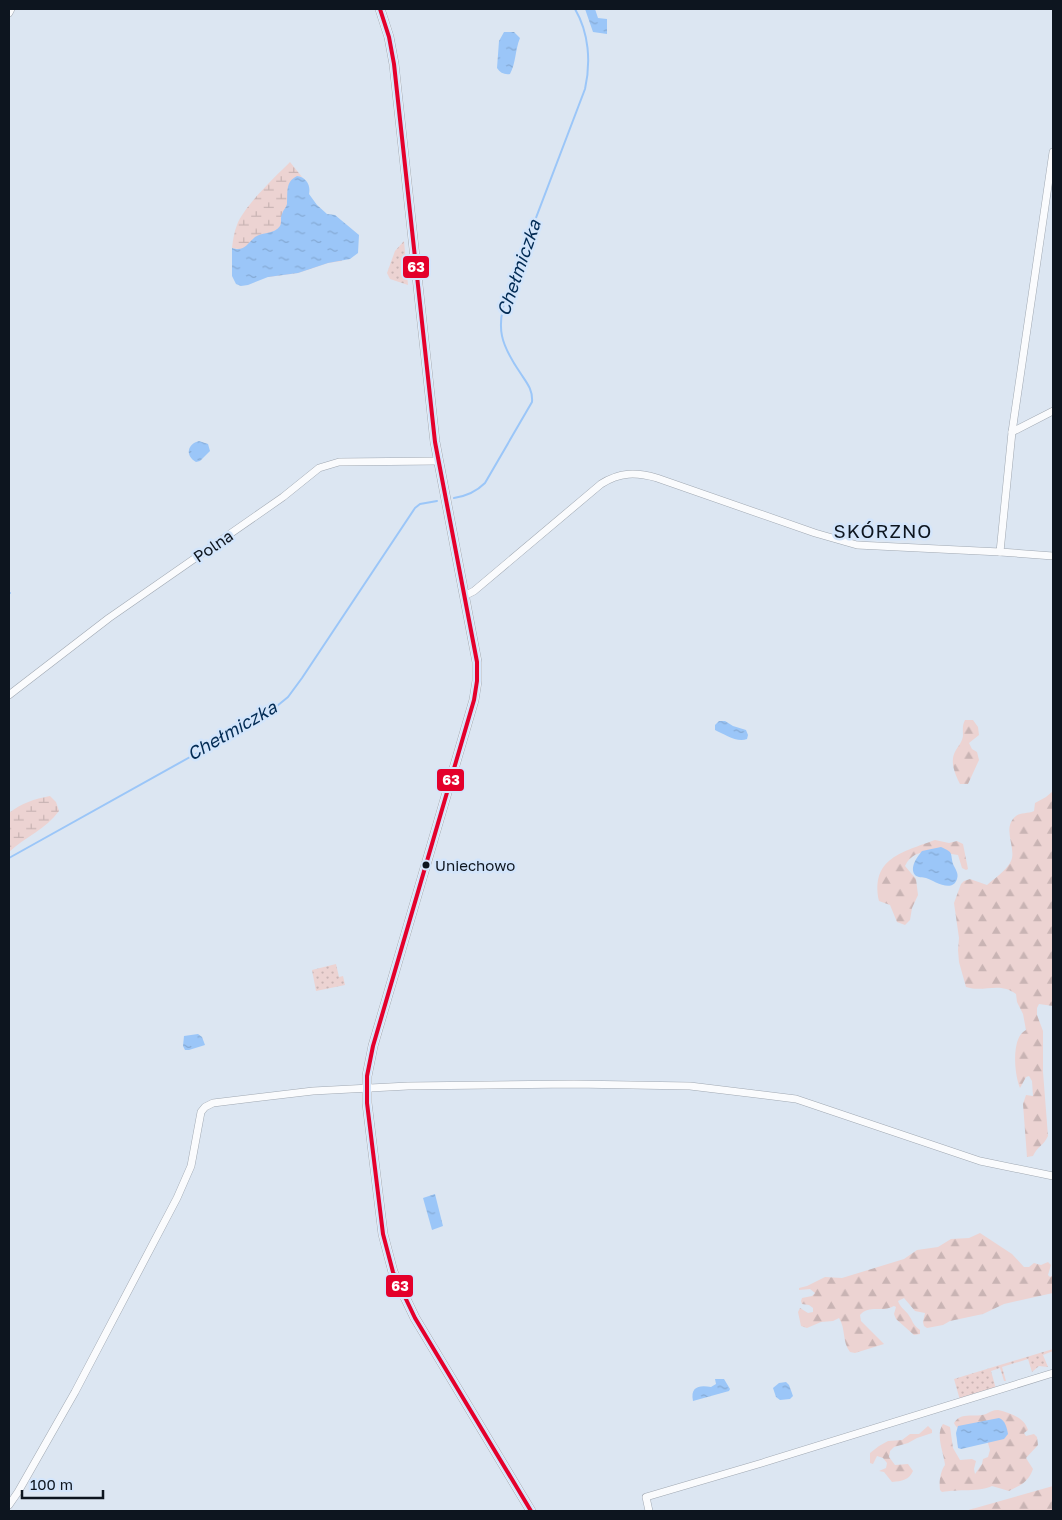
<svg xmlns="http://www.w3.org/2000/svg" width="1062" height="1520" viewBox="0 0 1062 1520" font-family="'Golos Text',sans-serif">
<defs>
<pattern id="grass-dots" width="8" height="8" patternUnits="userSpaceOnUse" patternTransform="scale(1.25)"><rect width="8" height="8" fill="#ecd3d2"/><path d="M2 2h.1M6 6h.1" fill="none" stroke="#c9b4b4" stroke-width="1.8" stroke-linecap="round"/></pattern>
<pattern id="forest-firs" width="22" height="20" patternUnits="userSpaceOnUse" patternTransform="scale(1.25)"><rect width="22" height="20" fill="#ecd3d2"/><path d="M5 1l3.5 6h-7zM16 11l3.5 6h-7z" fill="#c9b4b4"/></pattern>
<pattern id="wetland-marsh" width="20" height="14" patternUnits="userSpaceOnUse" patternTransform="scale(1.25)"><rect width="20" height="14" fill="#ecd3d2"/><path d="M1 5h8M5 5V1M11 12h8M15 12V8" fill="none" stroke="#c9b4b4"/></pattern>
<pattern id="water-ripples" width="26" height="14" patternUnits="userSpaceOnUse" patternTransform="scale(1.25)"><rect width="26" height="14" fill="#9bc6f8"/><path d="M2 4q2-2 4 0t4 0M15 11q2-2 4 0t4 0" fill="none" stroke="#84a9d4"/></pattern>
</defs>
<rect width="100%" height="100%" fill="#dce6f2"/>
<g fill="url(#grass-dots)">
<path d="M404,241l4,44 -18,-6 -3,-6 8,-22z"/>
<path d="M336,964l3,13 4,-1 2,9 -29,6 -4,-21z"/>
<path d="M1053,1349v2l-10,4 5,12 -9,-1 -7,6 -4,-13 -26,8 4,14h-2l-4,-13 -9,3 5,18 -36,11 -6,-21z"/>
</g>
<g fill="url(#forest-firs)">
<path d="M965,720h8l5,7 1,8 -10,8 3,6 5,3 2,8 -11,24h-8c-5,-10 -11,-23 -4,-34 3,-5 6,-8 7,-14 0,-7 -1,-10 2,-16z"/>
<path d="M1053,791v215l-14,-2 -2,4v7l6,16v41l5,64c-4,9 -11,11 -15,20l-6,1 -4,-53 3,-9 7,1 -1,-15 -3,-5 -3,1 -6,11c-6,-14 -9,-51 6,-58l-3,-16 -6,-12 -1,-8c-17,-13 -32,-1 -50,-7l-7,-25 -1,-12 1,-12 -5,-35 7,-19 3,-3 6,-2 17,6c7,-6 21,-16 24,-24 6,-13 -10,-33 5,-45 5,-4 12,-2 18,-5l1,-8 11,-6z"/>
<path d="M935,840l14,3 8,-2 6,3 5,25 -2,1 -4,-2 -4,-13c-18,-2 -43,-10 -53,11l11,13 2,16 -6,13 -2,12 -5,5 -8,-3 -7,-17 -11,-4c-9,-43 24,-49 56,-61z"/>
<path d="M980,1233l32,21 12,13h5l5,-4 7,2 7,-3 3,3 -3,10 2,2 3,-2v18l-49,11 -21,10 -33,7 -7,4 -16,3 -3,-2 -1,-4 2,-9 -10,-2 -11,-13 -6,3c2,6 6,8 10,13 5,7 4,10 12,16v4l-6,1 -18,-16 -2,-5 2,-7 -2,-1c-11,7 -25,-2 -34,9l1,6 23,23 -29,9 -5,-1c-8,-10 -4,-23 -11,-34l-6,3 -12,1 -14,6 -6,-2 -3,-14 2,-4 8,5 5,-1v-4l-4,-3 -7,-1 -1,-3 1,-3 10,-2 3,-3 -5,-4 -11,1v-2l8,-2 18,-9 17,1 62,-19 13,-9 21,-3 13,-8 18,-1z"/>
<path d="M998,1410c12,3 26,7 30,20l-4,3 2,3 8,-2 3,3 1,8 -12,13 7,11c-5,14 -13,16 -24,22l-17,-5c-11,6 -35,3 -50,6l-2,-2c-1,-8 0,-18 5,-25 -1,-12 -10,-30 -2,-41l7,3 3,21 7,12 12,-1 4,2 -2,8 1,5 7,-10 1,-5 5,-2 2,-7 -5,-17c-10,-1 -26,1 -31,-10 7,-12 21,-5 32,-9 4,-2 7,-4 12,-4z"/>
<path d="M928,1426l4,4v3l-15,5 -9,5 -14,4 -4,4 -1,6 6,8 13,-1 5,7c-4,9 -11,10 -21,11l-8,-10 -5,-1 7,-3 1,-5 -4,-5 -6,-2 -4,8 -3,-1v-10l9,-7 9,-5 14,-1 8,-6h9z"/>
<path d="M1053,1486v25h-88z"/>
</g>
<g fill="url(#wetland-marsh)">
<path d="M290,162l12,15 -5,-1 45,85 -14,2 -30,10 -30,4 -30,-28 -6,-1c1,-8 2,-16 5,-23 7,-19 38,-48 53,-63z"/>
<path d="M50,796l6,6 3,9c-13,18 -34,26 -50,41v-39c13,-10 25,-14 41,-17z"/>
</g>
<g fill="url(#water-ripples)">
<path d="M585,9h10l3,9 9,1v15l-14,-2z"/>
<path d="M504,32h10l6,6c-5,12 -4,25 -10,36 -5,1 -10,-1 -13,-6l2,-27z"/>
<path d="M297,176c9,1 14,9 12,18l8,11 10,9 8,1 24,20 -1,18 -8,6 -22,4 -30,10 -30,4 -20,8 -7,1 -5,-2 -4,-8v-28c12,4 15,-4 23,-11 7,-5 20,-3 25,-11 2,-4 0,-8 2,-12 1,-4 4,-6 5,-10 1,-12 -2,-22 10,-28z"/>
<path d="M199,441l9,3 2,7 -10,10 -4,1c-11,-6 -9,-18 3,-21z"/>
<path d="M719,721h6l8,5 13,4 2,5 -1,4c-10,4 -23,-5 -32,-9v-5z"/>
<path d="M941,847c13,6 9,5 12,17 2,5 6,9 4,15 -5,15 -24,1 -31,-1 -3,-1 -8,0 -11,-3 -6,-8 3,-19 7,-24z"/>
<path d="M198,1034l4,3 3,8 -16,5h-4l-2,-4 1,-10z"/>
<path d="M435,1194l8,32 -11,4 -9,-32z"/>
<path d="M715,1379h9l6,10 -1,2 -36,10c-3,-15 7,-16 18,-14l5,-3z"/>
<path d="M786,1382l3,3 4,11 -3,3 -10,1 -4,-3 -3,-9 6,-5z"/>
<path d="M999,1418c6,2 8,10 9,16l-4,5 -43,10 -3,-1 -2,-15 2,-7z"/>
</g>
<g fill="none" stroke-linecap="round" stroke-linejoin="round">
<g stroke="#9bc6f8" stroke-width="2">
<path d="M454,498c13,-2 22,-6 31,-15l47,-81c1,-12 -5,-19 -11,-28 -20,-29 -26,-46 -14,-80l78,-205c6,-27 4,-56 -10,-80"/>
<path d="M9,593h1"/>
<path d="M9,858l190,-106 49,-30 18,-7 22,-18 14,-19 113,-170 5,-4 17,-3"/>
</g>
<g stroke="#a0a8b2" stroke-width="8">
<g id="minor">
<path d="M9,13l2,-4"/>
<path d="M1012,432l41,-21"/>
<path d="M1000,552l53,4"/>
<path d="M464,596l10,-5 127,-107c19,-12 35,-12 56,-6l158,55 42,12 143,7 12,-120 41,-280"/>
<path d="M9,695l100,-77 174,-121 36,-29 20,-6 99,-1"/>
<path d="M9,1505l9,-13 57,-100 102,-194 14,-32 10,-54 4,-5 8,-4 100,-12 95,-5 166,-2 116,2 106,13 184,62 73,15"/>
<path d="M649,1511l-3,-14 116,-34 291,-90"/>
</g>
</g>
<g stroke="#a0a8b2" stroke-width="10">
<path id="major" d="M380,9l9,28 5,27 41,378 42,220v19l-3,19 -101,346 -6,30v27l16,131 10,38 22,46 116,193"/>
</g>
<use href="#minor" stroke="#fafbfd" stroke-width="7"/>
<use href="#major" stroke="#fafbfd" stroke-width="9"/>
<g stroke="#d3e5fb" stroke-width="8">
<path id="bus-1" d="M380,9l9,28 5,27 41,378 42,220v19l-3,19 -101,346 -6,30v27l16,131 10,38 22,46 116,193"/>
</g>
<use href="#bus-1" stroke="#e4002b" stroke-width="4"/>
</g>
<circle fill="#0d151f" stroke="#d3e5fb" stroke-width="2" cx="426" cy="865" r="4.5"/>
<g text-anchor="middle" stroke-width="5" stroke-linejoin="round" paint-order="stroke">
<g font-size="15" fill="#0d151f" stroke="#d3e5fb" text-anchor="start">
<text x="435" y="871">Uniechowo</text>
</g>
<g font-size="16" fill="#0d151f" stroke="#d3e5fb">
<text transform="translate(213 546) rotate(-34)" y="6">Polna</text>
</g>
<g font-size="18" font-style="italic" fill="#022b54" stroke="#d3e5fb">
<text transform="translate(519 268) rotate(-71)" y="6">Chełmiczka</text>
<text transform="translate(232 731) rotate(-30)" y="6">Chełmiczka</text>
</g>
<g font-size="19" letter-spacing="1" fill="#0d151f" stroke="#d3e5fb">
<text x="883" y="538">SKÓRZNO</text>
</g>
</g>
<g stroke="#d3e5fb" stroke-width="2">
<rect x="402" y="255" width="28" height="24" rx="5" fill="#e4002b"/>
<rect x="436" y="768" width="29" height="24" rx="5" fill="#e4002b"/>
<rect x="385" y="1274" width="29" height="24" rx="5" fill="#e4002b"/>
</g>
<g font-size="14" text-anchor="middle" font-weight="bold" fill="#fff">
<text x="416" y="272">63</text>
<text x="451" y="785">63</text>
<text x="400" y="1291">63</text>
</g>
<rect width="1062" height="1520" fill="none" stroke="#0d151f" stroke-width="20"/>
<path d="M22 1490v8h81v-8" fill="none" stroke="#0d151f" stroke-width="2.5"/>
<text x="30" y="1490" font-size="15" fill="#0d151f" stroke="#d3e5fb" stroke-width="4" paint-order="stroke">100 m</text>
</svg>
